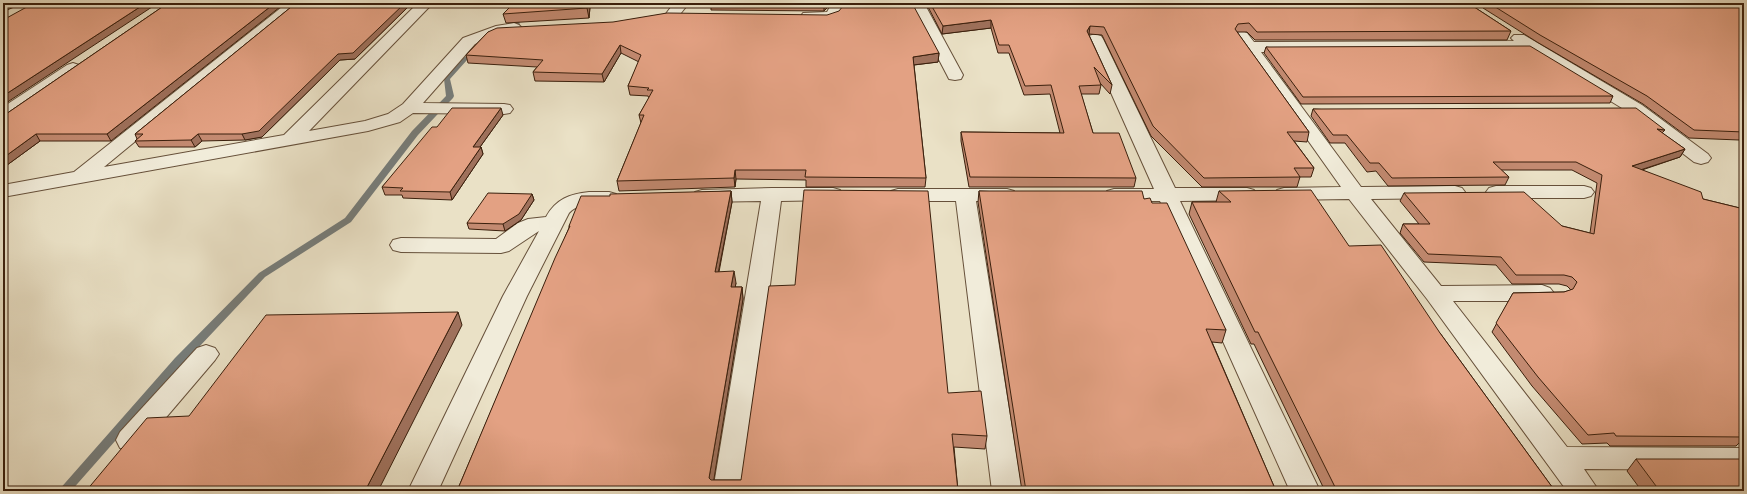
<svg xmlns="http://www.w3.org/2000/svg" width="1747" height="494" viewBox="0 0 1747 494" font-family="'IM FELL English',serif">
<rect width="100%" height="100%" fill="#eae1c6"/>
<filter id="stains"><feTurbulence type="fractalNoise" baseFrequency=".005" numOctaves="4"/><feColorMatrix values="0 0 0 0 .2 0 0 0 0 .09 0 0 0 0 .02 0 0 0 .5 -.17"/></filter>
<radialGradient id="worn" r=".72"><stop offset=".6" stop-color="#630" stop-opacity="0"/><stop offset="1" stop-color="#630" stop-opacity=".3"/></radialGradient>
<g fill="none" stroke-linecap="round" stroke-linejoin="round">
<g fill="#767c79" fill-rule="evenodd">
<path d="M508,3h6l5,9 1,19 -8,5 -3,-2 5,-4 -1,-18z"/>
<path d="M476,51l3,2 -1,1 -11,6 -17,19 4,17 -1,2 -35,37 -67,87 -86,55 -82,87 -112,127h-13l117,-133 84,-85 86,-55 67,-87 34,-35 -2,-17 1,-1 18,-20z"/>
</g>
<g stroke="#66503a" stroke-width="2">
<g id="minor">
<path d="M287,3h16l-199,164 180,-32 134,-132h15l-124,128 56,-10 23,-7 15,-10 60,-66 33,-12 18,-3 5,2 3,3 -3,3 -20,4 -24,9 -52,59 81,1 6,1 3,4 -3,4 -6,1 -91,-1 -13,9 -32,9 -365,66v-12l71,-13z"/>
<path d="M674,3h15l-12,15h-10l-2,-3z"/>
<path d="M924,3l39,72 -2,4 -6,1 -6,-1 -2,-4 -35,-67 -70,4 -5,7c-10,3 -24,3 -34,0l-2,-3 2,-3 24,-1 4,-7 5,-1z"/>
<path d="M1242,31l5,2 7,9 260,-1 -3,-3 3,-3h10l118,70 66,49 3,4 -3,4 -7,2 -7,-2 -64,-49 -101,-62 -268,1 100,135 94,-1 7,2 3,4 -3,4 -7,2 -84,1 70,87 101,-1 8,3 4,5 -4,5 -8,3h-89l114,146 177,1v22l-160,-1 15,22h-32l-140,-192 -78,-100 -65,1 -7,-2 -3,-4 3,-4 7,-2 57,-1 -107,-151 3,-3z"/>
<path d="M1095,34l6,2 2,3 72,149h72l7,2 3,4 -3,4 -7,2 -67,1 140,290h-30l-130,-290h-46l-7,-2 -3,-4 3,-4 7,-2h40l-67,-150 2,-3z"/>
<path d="M73,63l6,2 2,3 -2,3 -70,48 -6,1v-13l64,-42z"/>
<path d="M1496,186h88l7,2 3,4 -3,4 -7,2h-88l-7,-2 -3,-4 3,-4z"/>
<path d="M772,188h61l7,2 3,4 -3,4 -7,2 -52,1 -38,290h-30l48,-290 -59,1 -7,-2 -3,-4 3,-4 7,-2z"/>
<path d="M898,189h109l7,2 3,4 -3,4 -7,2h-31l46,290h-30l-36,-290h-58l-7,-2 -3,-4 3,-4z"/>
<path d="M589,192h20l7,2 3,4 -3,4c-15,4 -35,-2 -47,11l-42,83 -89,195h-30l95,-195 36,-65 -30,20 -8,2 -100,-1 -8,-2 -3,-5 3,-5 8,-2 95,1 22,-16 10,-4 18,-2c10,-18 24,-23 43,-25z"/>
<path d="M206,345l9,3 4,6 -4,6 -75,88 -10,3 -10,-3 -4,-8 4,-8 77,-84z"/>
</g>
</g>
<g stroke="#3a1f0c" stroke-width="2">
<path id="major" d="M3,3h14l-2,3 -12,5z"/>
</g>
<use href="#minor" fill="#f1ecda" fill-rule="evenodd"/>
<use href="#major" fill="#eae1c6" fill-rule="evenodd"/>
</g>
<g fill="#c38a71" stroke="#3a1f0c">
<path d="M168,3l-57,138h-71l-37,27v-54h3z"/>
<path d="M296,3h115v1l-56,55 -15,1 -78,77 -17,3 -43,1 -7,6h-56l-4,-6 2,-2 -2,-5z"/>
<path d="M523,3h66l1,4 -1,11 -83,5 -3,-9 19,-7z"/>
<path d="M712,3h117v3l-5,5 -113,-1v-5z"/>
<path d="M926,3h542l43,28 -4,9h-252l-8,-8h-10l72,100 -2,10 -13,-1 20,27 -3,9h-11l-3,10h-95l-51,-51 -49,-101 -13,-1v1l23,50 -2,9 -10,-11 1,2 -2,9h-18l12,39 43,45 -2,9h-165l-8,-46v-9l99,1 -10,-39 -26,1 -15,-42h-11l-7,-25 -49,6z"/>
<path d="M1485,3h259v135l-5,2 -50,-2 -46,-34 -106,-62 -54,-34z"/>
<path d="M488,32l451,21 -1,9 -24,3 12,113 -1,9h-119v-7l-70,-1 -1,8 -116,4 -2,-10 24,-58 -2,-8 10,-17 -1,-2 -18,-1 -2,-9 11,-24 -18,-9 -17,29 -69,-1 -2,-9 4,-5 -69,-4 -2,-8z"/>
<path d="M1266,47l347,49 -3,7 -309,1 -37,-51z"/>
<path d="M1313,109l352,21 -3,3 23,16 -5,8 -38,13 61,29 41,10v233h-4l-4,4h-126l-3,-3 -25,1 -50,-58 -40,-54 21,-39 51,-1 7,-2 -4,-4 -8,-2h-47l-16,-19 -72,-3 -24,-29 3,-9h16l-19,-23 4,-8 158,33 28,7 7,-50 -25,-13h-71l8,7 -4,8 -117,1 -12,-15 -9,1 -22,-29h-15l-19,-27z"/>
<path d="M503,115l-23,32h1l2,7 -31,46 -49,-2 -1,-3h-17l-3,-8 55,-60z"/>
<path d="M731,191l1,11 -13,70 17,11 -1,4h7l1,12 -30,181h28l207,-87 39,43 -2,13 -31,-2 4,44h-501l112,-263v-2l41,-30z"/>
<path d="M979,191l165,8 8,4 74,127 -4,13 -10,-1 64,149h-254l-44,-289z"/>
<path d="M1219,191l130,55 91,87 115,158h-230l-71,-147h-3l-62,-130 3,-12h24z"/>
<path d="M532,194l2,6 -13,20 -16,11 -36,-2 -2,-6z"/>
<path d="M1636,459l108,32h-106l1,-1h2l-14,-19z"/>
</g>
<g fill="#9f715c" stroke="#3a1f0c">
<path d="M146,3h12l-155,102v-9z"/>
<path d="M275,3h10l-174,138 -4,-7z"/>
<path d="M405,3h6v1l-56,55 -15,1 -78,77 -17,3 -3,-6 96,-80z"/>
<path d="M588,3h1l1,4 -1,11 -2,-10z"/>
<path d="M827,3h2v3l-5,5v-5z"/>
<path d="M991,20v8l-49,6 1,-8z"/>
<path d="M1090,26l-1,8 -3,6 1,-9z"/>
<path d="M620,45l1,8 -17,29 -2,-8z"/>
<path d="M939,53l-1,9 -25,3v-8z"/>
<path d="M501,108l2,7 -28,39 -2,-7z"/>
<path d="M1744,132v6l-5,2z"/>
<path d="M36,134l4,7 -37,27v-10z"/>
<path d="M198,134l4,7 -7,6 -4,-7z"/>
<path d="M481,147l2,7 -31,46 -2,-8z"/>
<path d="M1685,149l-5,8 -52,17 4,-8z"/>
<path d="M735,170l1,9 -1,8 -1,-9z"/>
<path d="M731,191l1,11 -16,82 -1,-12z"/>
<path d="M532,194l2,6 -13,20 -16,11 -2,-7z"/>
<path d="M734,271l2,12 -3,16 -2,-12z"/>
<path d="M742,287l1,12 -31,192 -3,-13z"/>
<path d="M458,312l4,13 -84,166h-13z"/>
</g>
<g fill="#e3a183" stroke="#3a1f0c">
<path d="M34,3h112l-143,93v-76z"/>
<path d="M168,3h107l-168,131h-71l-33,24v-44h3z"/>
<path d="M296,3h109l-52,50 -15,1 -79,77 -17,3h-44l-7,6 -56,1 8,-7h-8z"/>
<path d="M523,3h65l-1,5 -84,6 8,-8 11,1z"/>
<path d="M712,3h115l-3,3 -113,-1z"/>
<path d="M891,3h21l27,50 -26,4 13,121 -121,-1 1,-7h-71l-1,8 -117,3 27,-66h-5l14,-25h-6l2,-2 -21,-2 13,-31 -21,-10 -18,29 -69,-2 10,-12 -77,-5 22,-23 9,-4 116,-6 54,-9 160,2 12,-4 4,-5z"/>
<path d="M930,3h538l43,28 -254,1 -8,-9 -11,1 -3,5 74,103h-22l27,36h-20l6,9 -96,1 -51,-52 -49,-99 -14,-1 -3,5 25,54 -18,-18 7,18 -22,1 14,47h26l17,45 -166,-1 -9,-45 103,1 -13,-48 -26,1 -16,-41h-10l-8,-25 -48,6z"/>
<path d="M1489,3h255v129l-50,-2 -47,-34 -107,-61z"/>
<path d="M1530,46l83,50 -310,1 -37,-50z"/>
<path d="M452,108h49l-28,39h8l-31,45 -50,-1 3,-3 -21,-1 50,-60h5z"/>
<path d="M1636,108l29,22 -8,-1 28,20 -53,17 69,26 2,7 41,10v223h-5l4,5 -127,-1 -2,-3 -26,2 -50,-58 -42,-54 17,-30 51,-1 9,-3 4,-7 -5,-5 -8,-2h-48l-15,-18 -73,-3 -25,-30h27l-26,-31 120,-1 38,34 32,8 8,-59 -26,-13h-83l16,15 -117,1 -13,-15h-9l-23,-28h-14l-20,-26z"/>
<path d="M804,190l124,1 20,202 33,-2 6,45 -35,-2 6,57h-501l98,-233 15,-32h-1l12,-30h29v-2l121,-3 -16,81 19,-1 -3,16h11l-33,191 2,2h30l28,-194 26,-1z"/>
<path d="M1311,190l38,56 32,-1 59,88 115,158h-218l-79,-159h-3l-63,-130h39l-12,-11z"/>
<path d="M979,191h163l2,8 6,-1 2,5h15l59,127 -20,-1 70,162h-250z"/>
<path d="M488,193l44,1 -13,20 -16,10 -36,-1z"/>
<path d="M458,312l-93,179h-279l61,-73 42,-2 77,-101z"/>
<path d="M1636,459h108v32h-105v-1h20z"/>
</g>
<rect width="1747" height="494" fill="none" stroke="#eae1c6" stroke-width="16"/>
<rect x="4" y="4" width="1739" height="486" fill="none" stroke="#3a1f0c" stroke-width="2"/>
<rect x="8" y="8" width="1731" height="478" fill="none" stroke="#3a1f0c"/>
<rect width="100%" height="100%" filter="url(#stains)"/>
<rect width="100%" height="100%" fill="url(#worn)"/>
</svg>
